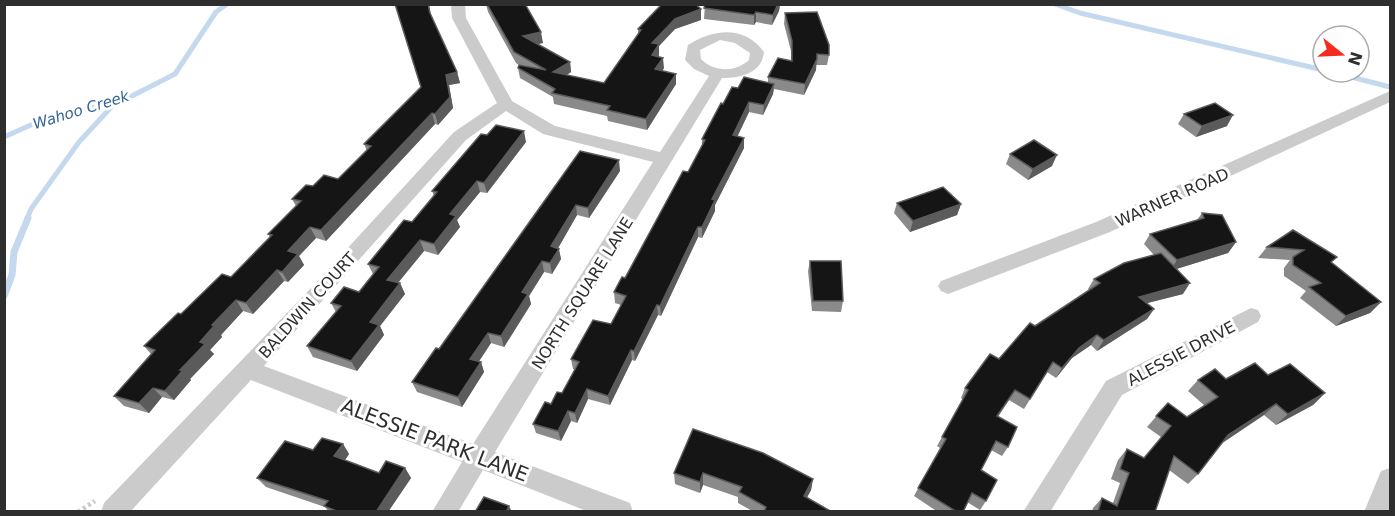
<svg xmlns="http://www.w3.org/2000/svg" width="1395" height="516" viewBox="0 0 1395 516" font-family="'DejaVu Sans',sans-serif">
<rect width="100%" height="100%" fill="#fff"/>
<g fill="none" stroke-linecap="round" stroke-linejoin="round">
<g stroke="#c4d8ee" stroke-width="5">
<path d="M1055,4l25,9 243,57"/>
<path d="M1332,72l58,15"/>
<path d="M4,137l47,-21 69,-14 55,-28 41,-62 11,-8"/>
<path d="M27,219l4,-10 48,-67 36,-39"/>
</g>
<path stroke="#c4d8ee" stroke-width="7" d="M4,296l8,-21 2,-23 14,-34"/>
<path stroke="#cbcbcb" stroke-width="4.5" stroke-dasharray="3 3" stroke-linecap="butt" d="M78,512l17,-11"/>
<g fill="#cbcbcb" fill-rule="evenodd">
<path d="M451,4h14l1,14 46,83 43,25 105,26 49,-76 -15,-7 -9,-9 3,-15c25,-16 56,-20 76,7 -2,21 -23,26 -42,26l-227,374 135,51 3,9h-44l-106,-42 -25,42h-26l30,-50 -211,-82 -121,132h-29l3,-9 209,-217 141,-154 43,-29 -45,-85zM720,40l15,3 15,10 -1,7c-15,13 -35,12 -48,-1l-1,-9zM506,111l37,23 110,28 -180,282 -209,-78 202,-226z"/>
<path d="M1390,91v11l-280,130 -162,62 -7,-3 -3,-5 3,-5 155,-59z"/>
<path d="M1251,308l7,2 3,6 -3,6 -136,73 -72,117h-27l83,-131z"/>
<path d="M1390,468l-1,44h-25l17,-41z"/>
</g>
</g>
<g fill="#8a8a8a">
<path d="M429,4l2,12 26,56 3,11 -11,2 4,23 -15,17 -3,-1 -109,117 -10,-3 -17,18 5,9 -16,17 -4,-1 -31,33 -10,-3 -22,24 1,2 -12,13 4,4 -24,25 1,1 -17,20 -12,-3 -13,16 -25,-7 -10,-10 37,-42 -7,-8 37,-32 50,-37 39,-40 -2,-3 28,-28 -4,-7 21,-13 25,-7 29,-28 -3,-7 57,-57z"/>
<path d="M486,4h39l18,39 -6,1 33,18 1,10 -4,3 37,8 34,-49v-5l63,-9 -26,9 -16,17v9l-1,2 6,11 -2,3 14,3v10l-29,46 -39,-9 -1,-5 -53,-12 -1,-7 -33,-19 -2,-10 1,-3 -3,-2 -28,-51z"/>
<path d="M705,4h75l-1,7 -7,14 -16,-3 -2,3 -50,-6z"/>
<path d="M785,13l44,42 -2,10h-11v5l-12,25 -30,-6 -1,5 -10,21 -14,-3 -12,24 7,2v10l-29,57v6l-13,27 -4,-1 -37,79 -3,-1 -23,46 -3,-1 -22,45 -22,-6 -11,24 -6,-2 -10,20 -25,-8 -3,-9 18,-20 11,-11 13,-23 -2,-1 -2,-10 40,-35 10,-19 -6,-2 -1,-11 11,-14 63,-106 14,-25v-8l21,-35 15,-16 30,-6v-5l23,-16v-10l-7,-27z"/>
<path d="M1184,114l43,12 -31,11 -18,-13z"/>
<path d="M526,142l-39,51 -7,-1 -23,28 3,7 -22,28 -14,-4 -26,32h2l5,11 -25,32 4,9 -27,36 -44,-14 -6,-11 29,-34 -5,-9 28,-11 14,-18 -5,-10 44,-42 22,-26 -2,-5z"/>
<path d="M580,151l40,20 -31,47 -12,-3 -19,33 3,11 -9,15 -8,-2 -15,24 2,8 -27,43 -13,-4 -12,18 2,1 3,10 -22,35 -45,-15 -5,-10 27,-33z"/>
<path d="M1010,154l42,12 -24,14 -22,-16z"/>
<path d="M897,203l64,1 -4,11 -47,17 -16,-19z"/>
<path d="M1202,213l34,29 -8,11 -52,16 7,25 -36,9 7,6 -7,10 -50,32 -6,-6 -19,13 -16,20 -9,-6 -23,37 -15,-9 -11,17 10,30 -6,9 -11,-6 -10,20 5,31 -6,9 -13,-8 -4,10h-25l-24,-16 26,-48 -3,-2 26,-46 -2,-2 4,-10 70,-62 54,-36 -1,-1 6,-10 60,-24 -10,-11 6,-10 47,-14z"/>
<path d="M1293,230l39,33 49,39 -11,11 -34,13 -36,-28 6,-7 -22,-15v-8l6,-8 -32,-2 9,-11z"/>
<path d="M810,261l33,40 -2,11 -29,-1 -4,-40z"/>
<path d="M1268,375l57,18 -12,12 -37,20 -12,-10 -41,27 -25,32 -10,10 -19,-14 -14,42h-63l1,-4 9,-10 11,5 7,-20 -9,-4 7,-19 9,-11 17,9 17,-21 -14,-10 21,-24 19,14 18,-11 -17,-15 10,-11 28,-1z"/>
<path d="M693,429l120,50 -2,11 -4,7 25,15h-78l-16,-9v-6l-35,-12 -3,8 -25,-9 -1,-11z"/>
<path d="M343,444l6,10 -4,6 34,13 26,-5 6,10 -23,34h-59l-4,-5 -59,-20 -9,-9 56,-28z"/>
</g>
<g fill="#5b5b5b">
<path d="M778,4h2l-1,7 -7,14 1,-10z"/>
<path d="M701,9v11l-26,9 -16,17v9l-7,11v-23l23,-24z"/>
<path d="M756,12v10l-2,3v-10z"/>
<path d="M541,32l2,11 -18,4 -2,-11z"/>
<path d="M663,58l1,10 -8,12 -1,-11z"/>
<path d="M817,59l-1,11 -12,25 1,-11z"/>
<path d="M570,62l1,10 -16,10 -2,-10z"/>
<path d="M457,72l3,11 -11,2 4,23 -15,17 -3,-11 11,-39z"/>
<path d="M676,74v10l-29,46 -1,-11z"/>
<path d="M774,84l-1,10 -10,21 1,-10z"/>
<path d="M749,102v10l-16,34v-11z"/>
<path d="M432,113l3,11 -109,117 -5,-11z"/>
<path d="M1233,115l-6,11 -31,11 6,-11z"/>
<path d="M524,131l2,11 -39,51 -3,-10z"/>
<path d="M744,138v10l-29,57v6l-13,27v-11l10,-28z"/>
<path d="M1057,155l-5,11 -24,14 5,-11z"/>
<path d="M619,160l1,11 -31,47 -1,-10z"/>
<path d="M477,181l3,11 -23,28 3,7 -22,28 -4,-11 16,-30z"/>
<path d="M961,204l-4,11 -47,17 3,-11z"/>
<path d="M576,205l1,10 -24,42 -2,-11z"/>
<path d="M310,227l6,11 -17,18 5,9 -16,17 -6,-10 6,-21z"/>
<path d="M698,227v10l-37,79 -1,-10z"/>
<path d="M420,240l4,11 -32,39 -5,-10z"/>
<path d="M1236,242l-8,11 -58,18 7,-11z"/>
<path d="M559,249l2,10 -9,15 -2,-11z"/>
<path d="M542,261l2,11 -15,24 2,8 -27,43 -3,-11 21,-44z"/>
<path d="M277,270l7,11 -31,33 -7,-11z"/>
<path d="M400,283l5,11 -25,32 4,9 -27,36 -6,-10 19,-39z"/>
<path d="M1190,283l-7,11 -51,13 7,-10z"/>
<path d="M236,300l7,11 -22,24 1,2 -12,13 4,4 -24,25 1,1 -17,20 -9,-9 47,-66z"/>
<path d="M1381,302l-11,11 -34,13 10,-10z"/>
<path d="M657,305l1,10 -23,46 -1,-10z"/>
<path d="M1154,309l-7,10 -50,32 7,-11z"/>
<path d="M488,333l3,10 -17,26 -4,-10z"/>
<path d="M1097,335l-6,10 -19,13 -16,20 6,-10 17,-20z"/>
<path d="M631,350l1,10 -22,45 -2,-9z"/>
<path d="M481,362l3,10 -22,35 -4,-10z"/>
<path d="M153,388l9,9 -13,16 -10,-10z"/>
<path d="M587,389l1,10 -11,24 -2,-10z"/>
<path d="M1325,393l-12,12 -37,20 12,-11z"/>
<path d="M1276,404l-12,11 -46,31 10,-11z"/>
<path d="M568,411l3,10 -10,20 -3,-10z"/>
<path d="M343,444l6,10 -8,12 -7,-10z"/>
<path d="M405,468l6,10 -23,34h-12z"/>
<path d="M703,473v12l-3,8v-11z"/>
<path d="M813,479l-2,11 -9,17 2,-11z"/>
<path d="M509,506l3,6h-6z"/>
</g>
<g fill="#151515" stroke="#5b5b5b" stroke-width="1.5">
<path d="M395,4h33l2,9 27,59 -11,3 4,22 -15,17 -3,-1 -111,117 -11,-3 -22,24 10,3 -16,18 -5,-2 -31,33 -10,-3 -24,25 2,1 -14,16 5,2 -25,26h3l-18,21 -12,-3 -14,15 -25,-7 41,-46 -11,-4 34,-33 3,1 41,-40 9,3 41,-42 -4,-1 33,-33 -9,-2 14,-14 7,1 11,-11 14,4 33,-33 -7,-2 57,-57z"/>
<path d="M487,4h38l16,28 -18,4 47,26 -17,10 51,11 37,-53 -3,-1 24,-25h33l6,5 -26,10 -23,24 7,1 -7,11 11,3 -8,11 21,5 -30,45 -39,-9 3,-4 -58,-13 3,-4 -37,-21 1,-3 27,5 -32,-18z"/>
<path d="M705,4h73l-5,11 -17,-3 -2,3 -50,-7z"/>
<path d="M817,12l12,33v10l-12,-1v5l-12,25 -37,-7 10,-19 14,3v-20l-7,-28z"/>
<path d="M744,77l30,7 -10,21 -15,-3 -16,33 11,3 -32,61 3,1 -13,27h-4l-38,79 -3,-1 -23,46 -3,-1 -23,46 -21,-7 -12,24 -7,-2 -10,20 -25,-7 12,-22 6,2 6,-12 5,1 17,-31 -8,-3 22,-39 18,4 15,-28 -12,-4 8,-15 3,1 58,-107 5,1 17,-32 -3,-1 19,-36 2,1 9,-17 6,1z"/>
<path d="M1215,103l18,12 -31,11 -18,-12z"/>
<path d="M496,125l28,6 -40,52 -7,-2 -27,33 6,2 -22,28 -14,-4 -33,40 13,3 -30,39 9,3 -28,36 -44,-15 34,-40 -10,-3 13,-16 15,5 20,-25 -11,-3 36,-44 8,2 25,-30 -5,-1 49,-57 6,1z"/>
<path d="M1034,140l23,15 -24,14 -23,-15z"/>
<path d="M580,151l39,9 -31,48 -12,-3 -25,41 8,3 -9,14 -8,-2 -20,31 6,2 -27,42 -13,-3 -18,26 11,3 -23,35 -46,-15 24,-34 3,1z"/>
<path d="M943,187l18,17 -48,17 -16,-18z"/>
<path d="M1202,213l20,2 14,27 -59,18 -27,-26 54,-16z"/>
<path d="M1293,230l44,27 -6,5 50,40 -35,14 -37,-29 12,-4 -28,-18v-8l11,-7 -37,-3z"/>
<path d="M1161,253l29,30 -51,14 15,12 -50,31 -7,-5 -18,13 -17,20 -9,-6 -23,37 -15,-9 -18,26 20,11 -9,20 -12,-6 -15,29 16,10 -11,21 -14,-8 -9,19h-6l-39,-24 28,-49 -4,-2 26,-47 -3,-2 25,-34 9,5 31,-36 5,3 65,-43 -6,-4 30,-16z"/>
<path d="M810,261h31l2,40h-30z"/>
<path d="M1255,363l13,12 22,-11 35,29 -37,21 -12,-10 -48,31 -30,39 -24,-18 -19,56h-57l4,-14 15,8 12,-33 -9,-4 7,-20 17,9 27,-32 -15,-10 12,-13 19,14 31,-20 -20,-17 17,-11 11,10z"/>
<path d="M693,429l70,24 50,26 -9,17 28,16h-68l2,-5 -27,-15 3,-5 -39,-14 -3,9 -26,-9z"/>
<path d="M322,438l21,6 -9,12 45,17 7,-12 19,7 -29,44h-37l-15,-6 4,-5 -71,-23 28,-37 28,9z"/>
<path d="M484,497l25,9 -3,6h-31z"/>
</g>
<g text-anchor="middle" stroke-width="6" stroke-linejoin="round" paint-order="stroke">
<g font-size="15" font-style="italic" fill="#346497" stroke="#fff">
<text transform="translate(81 110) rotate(-17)" y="5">Wahoo Creek</text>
</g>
<g font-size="16" fill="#2e2e2e" stroke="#fff">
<text transform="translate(1172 197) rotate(-24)" y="6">WARNER ROAD</text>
<text transform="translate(582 293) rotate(-58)" y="6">NORTH SQUARE LANE</text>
<text transform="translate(307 305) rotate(-48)" y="6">BALDWIN COURT</text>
<text transform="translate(1181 353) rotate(-28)" y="6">ALESSIE DRIVE</text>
</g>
<g font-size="20" fill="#2e2e2e" stroke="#fff">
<text transform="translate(435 440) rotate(21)" y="7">ALESSIE PARK LANE</text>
</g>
</g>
<rect width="1395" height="516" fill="none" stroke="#2e2e2e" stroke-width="12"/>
<g transform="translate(1341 54) rotate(108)"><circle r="28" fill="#ffffff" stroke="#ababab" stroke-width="1.5"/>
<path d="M0-4.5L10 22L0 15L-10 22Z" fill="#f52b1f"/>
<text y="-9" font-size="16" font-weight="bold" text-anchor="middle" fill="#2e2e2e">N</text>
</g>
</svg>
